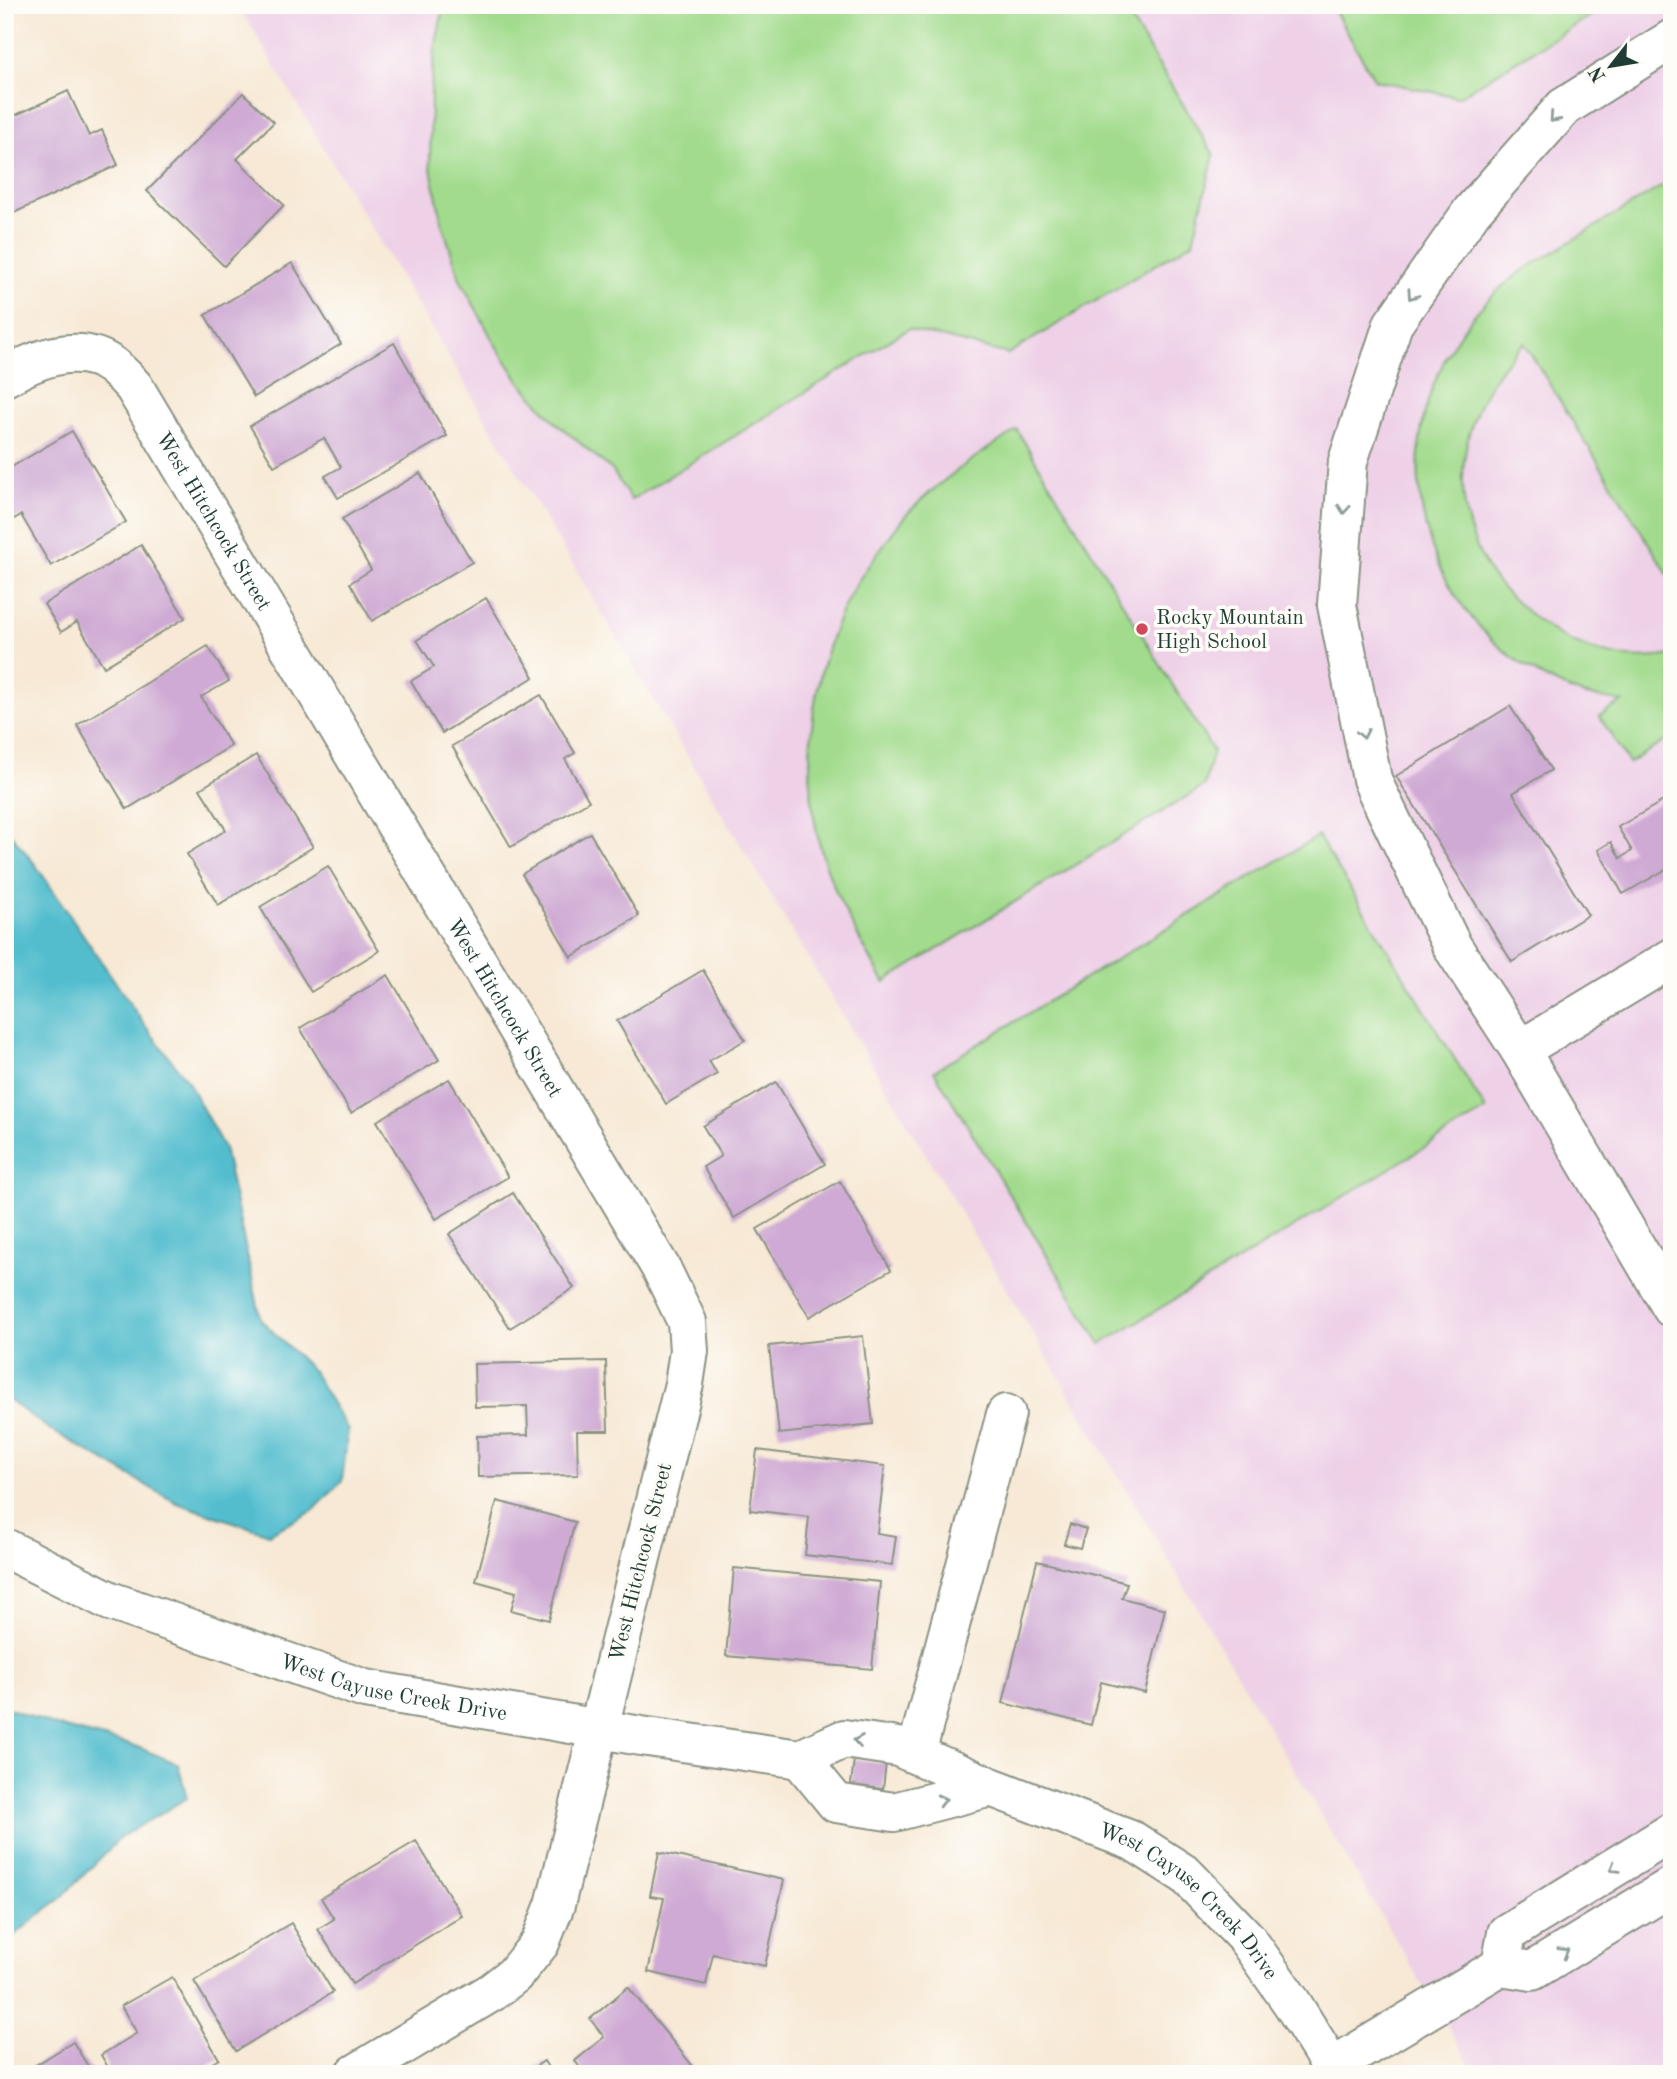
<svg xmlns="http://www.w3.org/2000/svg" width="1677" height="2079" viewBox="0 0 1677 2079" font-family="'Old Standard TT',serif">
<rect width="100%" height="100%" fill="#fdfcf7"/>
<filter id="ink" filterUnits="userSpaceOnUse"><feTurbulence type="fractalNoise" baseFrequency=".0143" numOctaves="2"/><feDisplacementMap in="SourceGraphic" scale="14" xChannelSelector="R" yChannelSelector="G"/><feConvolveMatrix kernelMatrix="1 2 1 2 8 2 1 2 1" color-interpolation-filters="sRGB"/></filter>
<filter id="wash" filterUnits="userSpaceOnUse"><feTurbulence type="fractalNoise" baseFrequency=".00686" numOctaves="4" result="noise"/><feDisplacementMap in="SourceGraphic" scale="28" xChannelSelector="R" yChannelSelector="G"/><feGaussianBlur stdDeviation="1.57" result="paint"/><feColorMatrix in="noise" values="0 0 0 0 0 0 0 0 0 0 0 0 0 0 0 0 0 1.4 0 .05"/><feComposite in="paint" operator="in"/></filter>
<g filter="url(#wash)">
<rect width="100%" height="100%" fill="#f7e9d5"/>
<path fill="#eed0e7" d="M238,5h1434v2069h-196z"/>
<g fill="#a2db8d" stroke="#608c60" stroke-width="2">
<path d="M444,5h678l92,150 -21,87 -185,112 -100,-25 -277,171 -19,-30 -57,-48 -35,-40 -24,-36 -36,-67 -18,-56 -12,-59 1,-76 4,-39z"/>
<path d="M1331,5h277l-150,92 -83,-17z"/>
<path d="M1672,180v401l-148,-238c-61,59 -81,146 -38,223 12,22 32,38 51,54 38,30 87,44 135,35v82l-43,26 -30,-47 23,-14c-17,-4 -35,-5 -52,-12 -179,-75 -205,-306 -48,-419z"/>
<path d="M1017,430l196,321 -9,35 -320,196c-26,-45 -54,-92 -66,-144 -16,-74 -7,-154 22,-223 12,-28 30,-53 48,-76 7,-10 14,-21 23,-29 32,-32 68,-56 106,-80z"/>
<path d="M1318,836l168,274 -385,234 -167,-273z"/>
</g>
<g fill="#52bdce" stroke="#387d81" stroke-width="2">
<path d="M5,827l30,37 109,160 44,58 36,66 37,172 51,50 36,60 -6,51 -29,30 -44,23 -92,-31 -128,-74 -44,-32z"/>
<path d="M5,1707l48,18 82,21 43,18 9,34 -66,39 -59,60 -57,46z"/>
</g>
<g id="blocks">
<g fill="#cfaad4">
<path d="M68,91l21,45 13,-6 16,35 -113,52v-97z"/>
<path d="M243,93l31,29 -37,37 47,46 -60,61 -77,-75z"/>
<path d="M292,263l49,81 -87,53 -49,-82z"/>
<path d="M394,343l53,93 -109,62 -13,-22 16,-9 -17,-29 -50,28 -24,-40z"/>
<path d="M72,431l54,91 -75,44 -30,-51 -16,9v-53z"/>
<path d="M420,473l52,89 -100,59 -22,-38 21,-13 -29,-51z"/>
<path d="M141,545l44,73 -81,49 -27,-45 -16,10 -17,-28z"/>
<path d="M486,598l48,79 -92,56 -31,-52 23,-14 -17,-27z"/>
<path d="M208,646l21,35 -28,16 30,49 -104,63 -50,-84z"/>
<path d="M541,695l34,58 -10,6 24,42 -78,46 -59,-101z"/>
<path d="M1510,706l41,64 -38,23 75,122 -76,47 -116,-186z"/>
<path d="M256,755l57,92 -95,58 -31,-51 39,-24 -26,-41z"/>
<path d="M1672,796v70l-49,28 -25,-44 13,-8 9,16 12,-7 -14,-24z"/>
<path d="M590,833l49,83 -68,41 -49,-83z"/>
<path d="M328,866l51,85 -68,41 -51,-85z"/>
<path d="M703,970l42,70 -36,21 8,13 -51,30 -49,-83z"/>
<path d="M388,975l51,85 -88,53 -51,-85z"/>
<path d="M449,1079l59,98 -72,42 -59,-98z"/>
<path d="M776,1082l49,82 -91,54 -31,-51 18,-11 -18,-30z"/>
<path d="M840,1181l51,89 -82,47 -52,-88z"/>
<path d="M513,1193l61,95 -64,40 -61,-94z"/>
<path d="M863,1336l10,88 -94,10 -10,-88z"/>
<path d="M606,1361l2,70h-31l1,44 -100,2 -1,-41 51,-1 -1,-29 -52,1 -1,-43z"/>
<path d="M757,1450l128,16 -8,67 19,3 -4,29 -87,-10 4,-38 -59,-7z"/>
<path d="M497,1501l78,21 -26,98 -38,-10 5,-18 -40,-11z"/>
<path d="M1070,1524l16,5 -6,19 -16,-4z"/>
<path d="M1037,1561l90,22 -5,15 43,11 -20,84 -44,-11 -10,43 -88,-22z"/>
<path d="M734,1568l146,14 -8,87 -146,-13z"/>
<path d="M854,1759l32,4 -3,26 -32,-4z"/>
<path d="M416,1841l46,75 -110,68 -34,-55 16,-10 -13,-21z"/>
<path d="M659,1852l125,28 -19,86 -52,-12 -7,31 -58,-13 16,-74 -14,-2z"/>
<path d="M291,1923l42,69 -97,59 -42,-70z"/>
<path d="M172,1977l47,82 -26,15h-81l-11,-19 36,-22 -16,-27z"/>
<path d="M628,1987l64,78 -11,9h-96l-10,-13 29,-24 -14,-18z"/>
<path d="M73,2042l20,32h-72z"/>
<path d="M544,2061l8,13h-28z"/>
</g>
</g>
</g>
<g filter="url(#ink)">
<use href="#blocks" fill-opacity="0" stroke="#8b9384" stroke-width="2"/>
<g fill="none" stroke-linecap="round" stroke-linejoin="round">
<g stroke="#8b9384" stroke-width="42">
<g id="minor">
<path d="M1672,39l-108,68 -92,104 -79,113 -45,137 -11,144 35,174 4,10 76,157 68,104 152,258"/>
<path id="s1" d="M5,377c32,-19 76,-36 109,-10 7,6 14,13 20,20l528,883 25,52 2,29 -5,33 -129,521 -15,38 -26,32 -22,17 -137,82"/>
<path d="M1520,1050l152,-92"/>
<path id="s2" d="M5,1548l105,53 255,88 276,47 159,23"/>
<path d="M916,1754l90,-340"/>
<path id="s3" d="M991,1787l-97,25 -58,-9 -36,-44 44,-20 54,8 93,40 142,54 53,34 61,64 45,64 44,71"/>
<path d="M1501,1966l6,-33 165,-101"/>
<path d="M1332,2067l169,-101 31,5 140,-85"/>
</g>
</g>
<use href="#minor" stroke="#fff" stroke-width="38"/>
</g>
<defs><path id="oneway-chevron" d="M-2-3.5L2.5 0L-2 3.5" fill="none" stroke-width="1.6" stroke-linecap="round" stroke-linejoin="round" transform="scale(1.75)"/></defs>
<g stroke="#8f9e9a">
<use href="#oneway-chevron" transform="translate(1554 118) rotate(132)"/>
<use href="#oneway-chevron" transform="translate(1412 295) rotate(124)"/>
<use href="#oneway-chevron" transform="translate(1344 509) rotate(94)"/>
<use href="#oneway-chevron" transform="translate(1363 734) rotate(79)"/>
<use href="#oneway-chevron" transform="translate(858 1741) rotate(-171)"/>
<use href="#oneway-chevron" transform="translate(942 1800) rotate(-14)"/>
<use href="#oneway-chevron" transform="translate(1614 1868) rotate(148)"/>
<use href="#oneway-chevron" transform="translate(1564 1952) rotate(-31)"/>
</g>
</g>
<circle fill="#d1495b" stroke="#fdfcf7" stroke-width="2.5" cx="1142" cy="629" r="7"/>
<g text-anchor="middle" stroke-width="7" stroke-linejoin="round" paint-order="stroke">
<g font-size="21" fill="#1f3d34" stroke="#fdfcf7">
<text dy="7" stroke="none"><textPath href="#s1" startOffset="301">West Hitchcock Street</textPath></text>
<text dy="7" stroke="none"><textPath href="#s1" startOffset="868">West Hitchcock Street</textPath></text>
<text transform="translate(640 1562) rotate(-76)" y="7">West Hitchcock Street</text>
<text dy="7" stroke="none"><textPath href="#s2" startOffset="415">West Cayuse Creek Drive</textPath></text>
<text dy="7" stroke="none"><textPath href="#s3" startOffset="653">West Cayuse Creek Drive</textPath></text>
</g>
<g font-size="21" fill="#1f3d34" stroke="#fdfcf7" text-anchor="start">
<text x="1156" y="624">Rocky Mountain<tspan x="1156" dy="24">High School</tspan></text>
</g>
</g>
<rect width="1677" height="2079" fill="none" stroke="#fdfcf7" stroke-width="28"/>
<g transform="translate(1611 66) rotate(239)" stroke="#fdfcf7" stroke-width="5" paint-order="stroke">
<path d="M0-5L12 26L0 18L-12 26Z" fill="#1f3d34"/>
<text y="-10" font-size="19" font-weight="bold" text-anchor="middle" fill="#1f3d34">N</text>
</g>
</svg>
